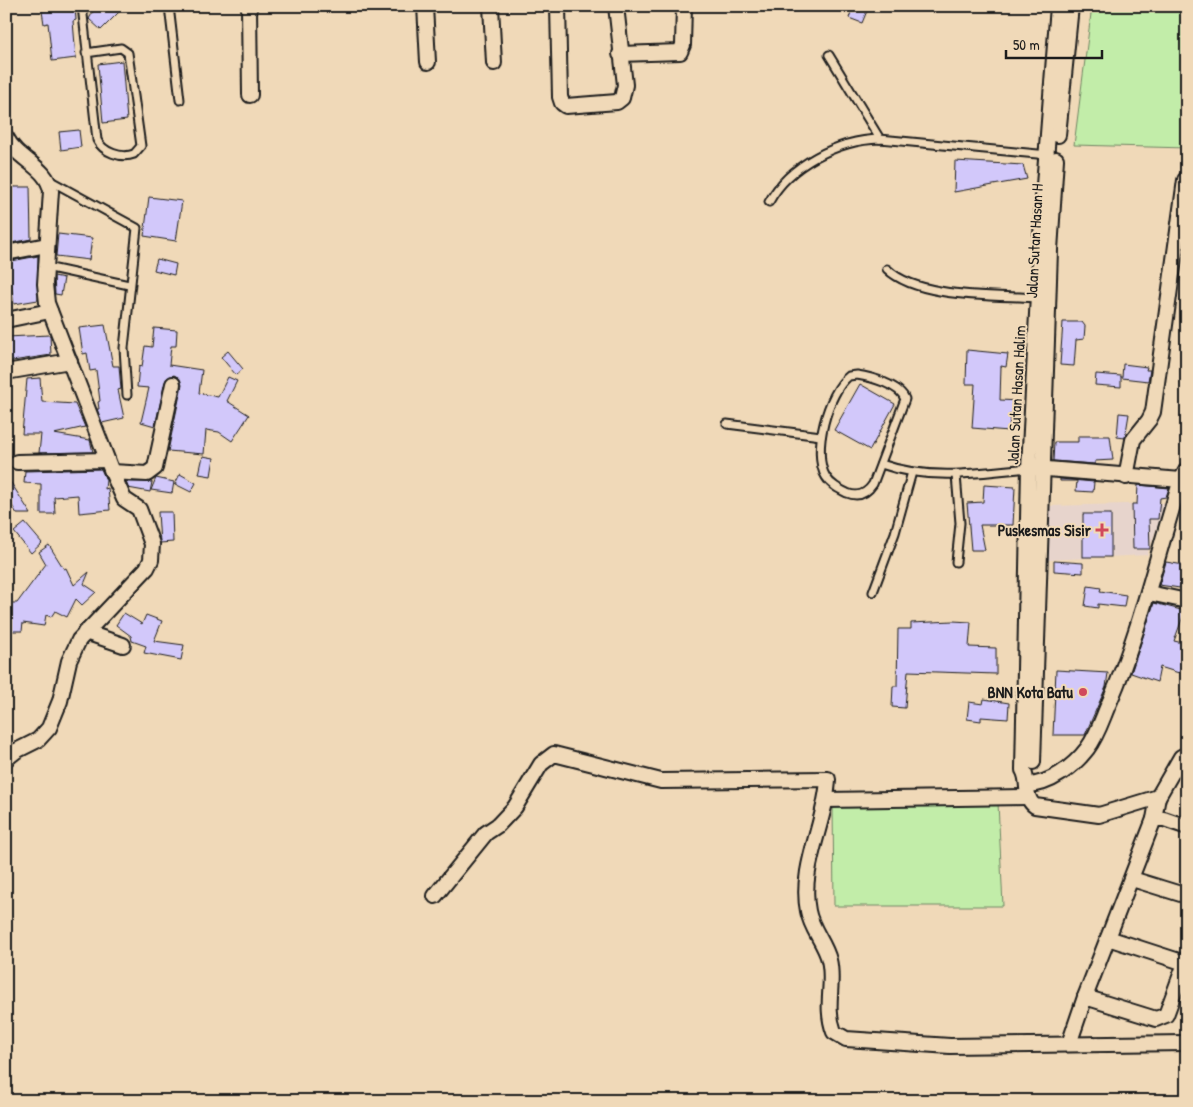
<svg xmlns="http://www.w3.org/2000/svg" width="1193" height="1107" viewBox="0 0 1193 1107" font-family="'Patrick Hand',sans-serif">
<rect width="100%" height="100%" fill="#f0d9b8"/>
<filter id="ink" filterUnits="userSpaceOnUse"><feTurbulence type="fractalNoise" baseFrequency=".02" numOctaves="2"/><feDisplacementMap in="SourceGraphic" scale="10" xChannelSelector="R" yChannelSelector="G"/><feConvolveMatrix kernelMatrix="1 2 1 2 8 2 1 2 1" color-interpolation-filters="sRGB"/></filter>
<g filter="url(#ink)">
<path fill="#e7d4cc" d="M1166,503l-19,52 -99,5v-54z"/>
<g fill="#c2eda9" stroke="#6f8462">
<path d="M1092,6h95v142l-113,-3z"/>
<path d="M998,803l5,103h-169l-1,-101z"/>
</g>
<g fill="#d2c8fa" stroke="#1c1c1c">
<path d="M96,6h19l5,5 -19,19 -12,-11z"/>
<path d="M853,6h16l-7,17 -13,-5z"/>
<path d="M75,8l1,12 -3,1 3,37 -24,3 -4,-38 -4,1 -2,-13z"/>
<path d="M122,61l5,59 -24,3 -5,-59z"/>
<path d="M79,130l2,17 -20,3 -2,-18z"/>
<path d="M955,161l68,4 4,14 -73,13z"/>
<path d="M6,187h24l1,52 -25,5z"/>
<path d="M149,197l33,4 -6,40 -32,-5z"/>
<path d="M58,234l34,4 -3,22 -33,-4z"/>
<path d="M38,256v44l-24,4 -3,-19h-5v-23z"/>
<path d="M157,259l19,5 -2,11 -20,-5z"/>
<path d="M54,276l10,2 -3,17 -6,-1z"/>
<path d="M1063,322h19l3,4 -1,13 -8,1 -2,26 -14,-1z"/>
<path d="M105,325l8,41h6l2,23 -3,1 6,28 -22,5 -5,-14h2l-1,-7 2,-1 -4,-31 -6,1 -3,-18 -4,1 -4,-26z"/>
<path d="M154,328l23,2 -1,16h-5l-2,19 33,5 -3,23 19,4 10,-20 9,4 -10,20 22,14 -17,26 -13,-9 -13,-2 -2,24 -36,-3 14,-66 -3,-7 -5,-3 -7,3 -2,4 -10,44 -14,-4 8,-34 -12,-1 2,-21 3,1 3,-21 7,1z"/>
<path d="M50,335l1,20 -45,7v-25z"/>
<path d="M967,350l41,4 -2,13 -5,-1 -1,34 20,1 -1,14 -9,-1 -1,17 -37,-3 3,-44h-9z"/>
<path d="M228,351l15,18 -7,6 -15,-18z"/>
<path d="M1123,364l24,3 -1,3h4l-2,11 -26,-3z"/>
<path d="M1096,374l25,2v11l-26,-2z"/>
<path d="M40,378l2,24 33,2 10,23 -31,7 36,6 3,12 -54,1 2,-19h-19l5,-55z"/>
<path d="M860,384l35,20 -25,46 -36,-20z"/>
<path d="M1119,413l10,1 -4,24 -8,-1z"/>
<path d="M1078,436h32l3,24 -18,1v3l-42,-3 1,-19h24z"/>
<path d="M203,456l11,2 -3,18 -12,-2z"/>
<path d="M101,469l5,11 -1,9 3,-1 2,22 -31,3 -1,-18 -24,2 1,17h-14v-30l-17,-1 1,-12z"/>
<path d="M180,474l16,9 -5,9 -16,-8z"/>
<path d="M6,475l25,39h-14l-11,-19z"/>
<path d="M156,478l18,4 -2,11 -21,-3z"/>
<path d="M1060,479l34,3 -1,10 -17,-1 1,-10h-17z"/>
<path d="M126,482h26l-2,10 -22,-4z"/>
<path d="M984,485l31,2 -2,38h-33l5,25h-14l-4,-47 16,-1z"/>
<path d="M1138,485l31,3 -3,9 -6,1 -2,21h-9l1,30h-17l-1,-45h5z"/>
<path d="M158,512h14l1,30 -13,1z"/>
<rect x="1083" y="514" width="28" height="43"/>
<path d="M25,523l17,20 -11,10 -17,-21z"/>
<path d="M49,545l15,24 2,-1 8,17 15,-13 -5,12 12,8 -14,13 -6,-6 -9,18 -12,-6 -4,6 -5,-2 -2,11 -21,-3 -1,8h-16v-28h11l29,-39 -7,-12z"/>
<path d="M1054,561l29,2v10l-29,-2z"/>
<path d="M1166,562l18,3 -4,23 -21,-3z"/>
<path d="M1088,586l13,2 -1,3 26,4 -2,12 -26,-3v4l-13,-2z"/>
<path d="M1154,603l31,8 -11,30 13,3 -3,21 -5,8 -19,-6 -3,15 -26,-9z"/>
<path d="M124,613l18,11 4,-9 16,6 -8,20 30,4 -3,15 -37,-7 2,-7 -14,-5 -1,-5 -15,-11z"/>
<path d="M953,621l18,1 -2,25 27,1v26l-88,-3 -3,37 -13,-1 1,-21h4l1,-57h13v-6z"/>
<path d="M1056,670l52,3 -2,14 -21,48h-32z"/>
<path d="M984,699l25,4 -1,16 -27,-2v4l-14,-2 2,-17 14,2z"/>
</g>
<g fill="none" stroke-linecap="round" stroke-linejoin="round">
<g stroke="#1c1c1c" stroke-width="11">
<g id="lane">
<path d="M82,6l15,134c6,12 24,19 37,14l7,-8 -13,-93 -7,-5 -35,5"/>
<path d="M169,6l11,94"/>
<path d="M829,55l51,84"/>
<path d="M49,180l88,48 -13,120 3,47"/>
<path d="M769,202c20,-37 69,-62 111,-63l168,16"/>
<path d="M46,267l83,18"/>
<path d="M887,269c31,30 109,26 151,29"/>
<path d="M857,375c14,2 43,10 48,24l-32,85c-6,9 -14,14 -26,9 -8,-4 -16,-8 -21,-16 -15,-24 2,-85 23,-101z"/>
<path d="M727,424l94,12"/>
<path d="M881,464c48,17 99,9 148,4"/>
<path d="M956,562l4,-39 -4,-48"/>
<path d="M873,592l22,-59 17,-61"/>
</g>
</g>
<g stroke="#1c1c1c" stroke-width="18">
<g id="street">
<path d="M249,6l1,89"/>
<path d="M425,6l3,56"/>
<path d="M491,6l3,57"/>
<path d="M558,6l2,91 2,6 4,3 51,-4 5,-4 3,-13 -9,-79"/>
<path d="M1058,6l-15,192 -14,270 -6,302c7,11 0,28 12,36l64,9 59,-18"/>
<path d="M620,54l60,-2 3,-7 1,-39"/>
<path d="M1058,135l13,-129"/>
<path d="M6,137c11,23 41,29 45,54l-6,93 2,19 65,169 12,27 15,10 13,35 -1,16 -4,8 -68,72 -10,21 -9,40 -11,27 -11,12 -22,11 -10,8"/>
<path d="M6,253l41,-8"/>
<path d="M6,320l44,-9"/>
<path d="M6,372l64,-11"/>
<path d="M17,462l90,-2"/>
<path d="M1035,468l146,12 6,-11"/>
<path d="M112,472l35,2 8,-6 18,-84"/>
<path d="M1126,477l7,-37 16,-20 4,-8 32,-232"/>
<path d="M1149,593l38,8"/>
<path d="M85,632l38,13"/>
<path d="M1033,762l17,-512 6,-91"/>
<path d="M1027,785c23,0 47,-19 60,-36 11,-14 16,-33 23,-48 31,-72 47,-148 71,-221"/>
<path d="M826,800l201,-3"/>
<path d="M1154,819h10l23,8"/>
<path d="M1132,879l55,17"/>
<path d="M435,896l51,-63 12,-8 17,-18 26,-43 13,-10 107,27 167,-2c-2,44 -29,88 -20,132 3,18 17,32 21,49 6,23 -5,46 5,72l12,7 104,7 237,-3"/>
<path d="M1108,938l77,25"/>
<path d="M1085,997l71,22 10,-4 21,-57"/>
<path d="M1069,1044l16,-47 69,-178 4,-22 23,-40 6,-3"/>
</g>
</g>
<use href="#lane" stroke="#f0d9b8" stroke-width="7"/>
<use href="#street" stroke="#f0d9b8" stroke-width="14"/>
</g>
</g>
<g fill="#d1495b" stroke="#f0d9b8" stroke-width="2">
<path d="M1099.5 522.5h5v5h5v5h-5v5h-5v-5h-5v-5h5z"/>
<circle cx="1083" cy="692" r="5"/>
</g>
<g text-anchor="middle" stroke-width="4" stroke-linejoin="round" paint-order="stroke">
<g font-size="16" fill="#1c1c1c" stroke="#f0d9b8">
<text transform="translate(1034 241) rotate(-87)" y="6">Jalan Sutan Hasan H</text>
<text transform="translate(1016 395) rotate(-87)" y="6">Jalan Sutan Hasan Halim</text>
</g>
<g font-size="16" font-weight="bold" fill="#1c1c1c" stroke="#f0d9b8" text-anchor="end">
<text x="1091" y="536">Puskesmas Sisir</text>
<text x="1073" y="698">BNN Kota Batu</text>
</g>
</g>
<rect width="1193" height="1107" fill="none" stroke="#f0d9b8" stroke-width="25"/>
<rect x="12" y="12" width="1168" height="1082" fill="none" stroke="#1c1c1c" stroke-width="2" filter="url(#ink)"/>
<path d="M1006 50v8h96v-8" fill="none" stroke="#1c1c1c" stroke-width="2.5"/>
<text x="1013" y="50" font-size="15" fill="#1c1c1c" stroke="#f0d9b8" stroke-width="4" paint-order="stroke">50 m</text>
</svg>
